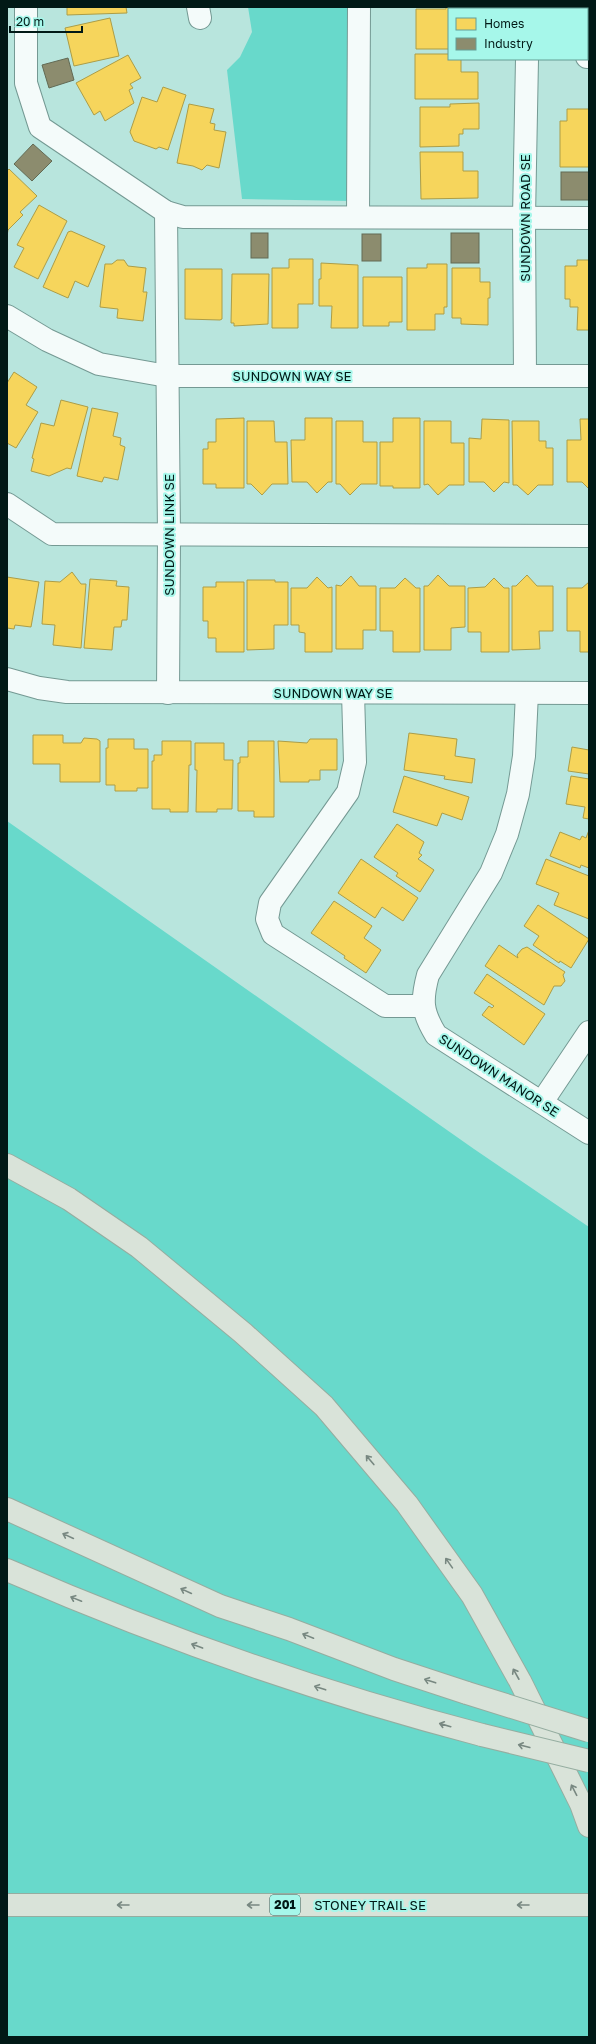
<svg xmlns="http://www.w3.org/2000/svg" width="596" height="2044" viewBox="0 0 596 2044" font-family="'Golos Text',sans-serif">
<rect width="100%" height="100%" fill="#b8e5dd"/>
<g fill="#68d9cb">
<path d="M248,7h105l-2,194 -109,-2 -15,-129 13,-13 12,-25z"/>
<path d="M7,821l467,328 115,78v810h-582z"/>
</g>
<g fill="#f6d55c" stroke="#ac9d47">
<path d="M67,7h59l1,6 -60,2z"/>
<path d="M446,7h29v2h-26v40h-33v-40h30z"/>
<path d="M110,18l9,38 -45,10 -9,-38z"/>
<path d="M415,54h34v5h12v13h17v27h-63z"/>
<path d="M128,55l13,23 -11,6 3,4 -4,2 5,13 -29,18 -5,-10 -6,4 -18,-32z"/>
<path d="M163,87l23,8 -18,55 -9,-3 -3,2 -22,-8 -4,-9 12,-35 15,5z"/>
<path d="M479,103v26h-16v5h-4v12l-39,1v-40h30v-3z"/>
<path d="M189,104l25,5 -4,14 5,1 -1,6 12,2 -7,36 -12,-3 -5,5 -9,-4 -16,-3z"/>
<path d="M567,109h22v58h-29v-46h7z"/>
<path d="M420,152h43v19h15v27l-57,1z"/>
<path d="M9,169l28,27 -17,16 3,3 -15,15 -1,6v-65z"/>
<path d="M39,205l28,16 -29,58 -24,-12 10,-19 -7,-3z"/>
<path d="M71,231l34,15 -17,41 -13,-6 -7,17 -25,-11 25,-55z"/>
<path d="M289,259h24v45h-15v24h-26v-60h17z"/>
<path d="M117,260h7l4,6 18,2 -3,24h4l-4,29 -26,-3 1,-9 -18,-2 5,-43h7z"/>
<path d="M577,260h12v70h-12l1,-23h-8v-8h-5v-33h12z"/>
<path d="M321,263l37,2v63h-27l1,-22h-13v-27h2z"/>
<path d="M427,264h20v43h-3v7h-9v16h-28v-62h20z"/>
<path d="M452,268h28v14h10v16h-2v27l-27,-1v-6h-9z"/>
<path d="M185,269h37v50l-2,1 -35,-1z"/>
<path d="M232,274h37l-1,50 -34,2v-3h-3z"/>
<path d="M363,277h39v45h-13v4h-26z"/>
<path d="M14,372l23,15 -11,18 12,7 -22,36 -9,-5v-60z"/>
<path d="M61,400l27,7 -17,62 -4,-1 -18,8 -18,-5 3,-12 -2,-1 9,-35 13,3z"/>
<path d="M92,408l26,5 -5,23 8,2 -1,7 5,2 -7,33 -14,-3 -2,5 -25,-6z"/>
<path d="M244,418v70h-28v-4h-13v-35h5v-7h8v-23z"/>
<path d="M305,418h27v64h-4l-11,11 -10,-11h-15l-1,-42h14z"/>
<path d="M393,418h27v70h-27v-2h-13v-44h13z"/>
<path d="M482,419l27,1v63l-5,-1 -10,10 -10,-10h-15v-44l12,1z"/>
<path d="M580,419h9v70l-7,-7h-15v-42h14z"/>
<path d="M247,421h27l1,21h12l1,42h-16l-10,11 -11,-11h-4z"/>
<path d="M336,421h27v21h14v42h-16l-11,11 -10,-11h-4z"/>
<path d="M424,421h27v22h13v42h-15l-11,10 -10,-11 -4,1z"/>
<path d="M512,421h27v20h7v7h7v37h-15l-10,10 -11,-10h-4z"/>
<path d="M72,572l9,12h5l-5,64 -28,-3 2,-20 -13,-1 3,-43 15,1z"/>
<path d="M438,575l11,11h16v41l-14,1v22h-27v-64h4z"/>
<path d="M527,575l10,11h16v45h-14l1,18 -28,1v-64h4z"/>
<path d="M351,576l8,10h17v44h-13v19h-27v-64l5,1z"/>
<path d="M7,577l32,5 -8,45 -16,-2 -1,4 -7,-1z"/>
<path d="M317,577l11,11 4,-1v65h-27v-19l-6,-1v-7h-8v-37h16z"/>
<path d="M405,578l11,10h4v64h-27v-21h-13v-43h15z"/>
<path d="M494,578l10,10h5v64h-28v-20h-13v-44l17,-1z"/>
<path d="M90,579l27,2 -1,5 13,1 -2,33h-5l-1,7h-7l-2,23 -28,-2z"/>
<path d="M247,580h28v2h13v43h-14v24l-27,1z"/>
<path d="M216,582h28v70h-28v-14h-8v-17h-5v-34h13z"/>
<path d="M589,582v70h-9v-21h-13v-43h15z"/>
<path d="M409,733l48,6 -2,17 20,3 -3,24 -28,-4 1,-3 -41,-6z"/>
<path d="M33,735h30v8h18l3,-5 13,1 3,2v41h-40v-18h-27z"/>
<path d="M108,739h26v10h14v39h-11v3h-22v-6h-9v-37h2z"/>
<path d="M310,739h27v31h-17v10h-11v2h-29l-2,-41 29,2z"/>
<path d="M162,741h29v24h-2l-1,47h-18v-3h-18v-48h2v-6h8z"/>
<path d="M248,741h26v76h-20v-6h-16v-48h2v-6h8z"/>
<path d="M195,743h29v17h9l-1,49h-15v3h-21l1,-42h-2z"/>
<path d="M572,747l17,3v24l-21,-3z"/>
<path d="M404,776l65,21 -7,23 -20,-7 -5,13 -44,-14z"/>
<path d="M571,776l18,3v40l-6,-1 2,-11 -19,-3z"/>
<path d="M397,824l27,18 -5,11 3,2 -4,4 16,11 -14,22 -24,-16 2,-3 -24,-16z"/>
<path d="M589,830v38l-8,-3 -1,3 -30,-12 10,-24 20,8 2,-4 4,2z"/>
<path d="M361,859l57,39 -15,23 -21,-14 -7,11 -37,-25z"/>
<path d="M546,859l43,17v43l-35,-14 5,-12 -23,-9z"/>
<path d="M334,901l38,25 -8,12 17,12 -15,23 -22,-15 1,-2 -34,-23z"/>
<path d="M538,905l51,34 -18,29 -11,-7 -1,2 -26,-18 6,-9 -15,-10z"/>
<path d="M499,945l19,13 -1,-3 5,-6 5,-2 38,25 -2,3 2,6 -4,5h-7l-10,19 -59,-39z"/>
<path d="M487,974l58,40 -21,31 -42,-30 7,-9 3,2 2,-2 -20,-13z"/>
</g>
<g fill="#8c8c6e" stroke="#626a54">
<path d="M68,58l6,22 -25,8 -7,-23z"/>
<path d="M33,144l19,17 -20,20 -18,-17z"/>
<rect x="561" y="172" width="28" height="28"/>
<rect x="251" y="233" width="17" height="25"/>
<rect x="451" y="233" width="28" height="30"/>
<rect x="362" y="234" width="19" height="27"/>
</g>
<g fill="none" stroke-linecap="round" stroke-linejoin="round">
<g stroke="#749993" stroke-width="24">
<g id="minor">
<path d="M26,7v76l14,44 126,85 17,5 406,1"/>
<path d="M198,7l2,11"/>
<path d="M527,7v2"/>
<path d="M587,57h2"/>
<path d="M166,212l3,324 -1,157"/>
<path d="M358,217l1,-210"/>
<path d="M7,316l40,24 52,24 68,12h422"/>
<path d="M525,376l-1,-159 3,-158"/>
<path d="M7,504l45,30 537,2"/>
<path d="M7,679l32,9 28,4 522,1"/>
<path d="M353,693l2,69 -7,30 -78,111 -3,16 6,15 112,72h38"/>
<path d="M527,693l-3,63 -6,38 -11,40 -16,39 -63,102c-7,26 -6,37 8,60l153,98"/>
<path d="M542,1102l47,-70"/>
</g>
</g>
<g stroke="#95ada0" stroke-width="24">
<g id="highway">
<path d="M7,1165l62,34 70,48 104,86 81,73 83,98 65,91 48,86 61,123 8,22"/>
<path d="M7,1509l213,97 69,23 105,40 73,24"/>
<path d="M7,1570c154,67 313,123 475,165"/>
<path d="M7,1905h582"/>
</g>
</g>
<use href="#minor" stroke="#f4fbfa" stroke-width="22"/>
<use href="#highway" stroke="#d9e3d9" stroke-width="22"/>
<g stroke="#95ada0" stroke-width="24" stroke-linecap="butt">
<g id="highway-bridge">
<path d="M467,1693l122,38"/>
<path d="M482,1735l107,26"/>
</g>
</g>
<use href="#highway-bridge" stroke="#d9e3d9" stroke-width="22"/>
</g>
<defs><path id="oneway-shaft" d="M-6 0H5M1.5-3L5.5 0L1.5 3" fill="none" stroke-width="1.6" stroke-linecap="round" stroke-linejoin="round"/></defs>
<g stroke="#788881">
<use href="#oneway-shaft" transform="translate(370 1460) rotate(-130)"/>
<use href="#oneway-shaft" transform="translate(68 1536) rotate(-155)"/>
<use href="#oneway-shaft" transform="translate(449 1563) rotate(-125)"/>
<use href="#oneway-shaft" transform="translate(186 1591) rotate(-155)"/>
<use href="#oneway-shaft" transform="translate(76 1599) rotate(-158)"/>
<use href="#oneway-shaft" transform="translate(308 1636) rotate(-158)"/>
<use href="#oneway-shaft" transform="translate(197 1646) rotate(-160)"/>
<use href="#oneway-shaft" transform="translate(516 1674) rotate(-119)"/>
<use href="#oneway-shaft" transform="translate(430 1681) rotate(-162)"/>
<use href="#oneway-shaft" transform="translate(320 1688) rotate(-162)"/>
<use href="#oneway-shaft" transform="translate(445 1725) rotate(-164)"/>
<use href="#oneway-shaft" transform="translate(524 1746) rotate(-166)"/>
<use href="#oneway-shaft" transform="translate(574 1790) rotate(-117)"/>
<use href="#oneway-shaft" transform="translate(123 1905) rotate(180)"/>
<use href="#oneway-shaft" transform="translate(253 1905) rotate(180)"/>
<use href="#oneway-shaft" transform="translate(523 1905) rotate(180)"/>
</g>
<g text-anchor="middle" stroke-width="4" stroke-linejoin="round" paint-order="stroke">
<rect fill="#a6f7ea" stroke="#325c56" stroke-width="1" x="270" y="1895" width="30" height="20" rx="3"/>
<g font-size="12" font-weight="bold" fill="#011916">
<text x="285" y="1909">201</text>
</g>
<g font-size="13" fill="#011916" stroke="#a6f7ea">
<text transform="translate(525 218) rotate(-90)" y="5">SUNDOWN ROAD SE</text>
<text x="292" y="381">SUNDOWN WAY SE</text>
<text transform="translate(169 535) rotate(-90)" y="5">SUNDOWN LINK SE</text>
<text x="333" y="698">SUNDOWN WAY SE</text>
<text transform="translate(499 1075) rotate(33)" y="5">SUNDOWN MANOR SE</text>
<text x="370" y="1910">STONEY TRAIL SE</text>
</g>
</g>
<rect width="596" height="2044" fill="none" stroke="#011916" stroke-width="16"/>
<rect x="448" y="8" width="140" height="52" fill="#a6f7ea" stroke="#649e95"/>
<rect x="456" y="18" width="20" height="12" fill="#f6d55c" stroke="#649e95"/>
<text x="484" y="28" font-size="12" fill="#011916">Homes</text>
<rect x="456" y="38" width="20" height="12" fill="#8c8c6e" stroke="#649e95"/>
<text x="484" y="48" font-size="12" fill="#011916">Industry</text>
<path d="M10 26v6h72v-6" fill="none" stroke="#011916" stroke-width="2"/>
<text x="16" y="26" font-size="12" fill="#011916" stroke="#a6f7ea" stroke-width="3" paint-order="stroke">20 m</text>
</svg>
